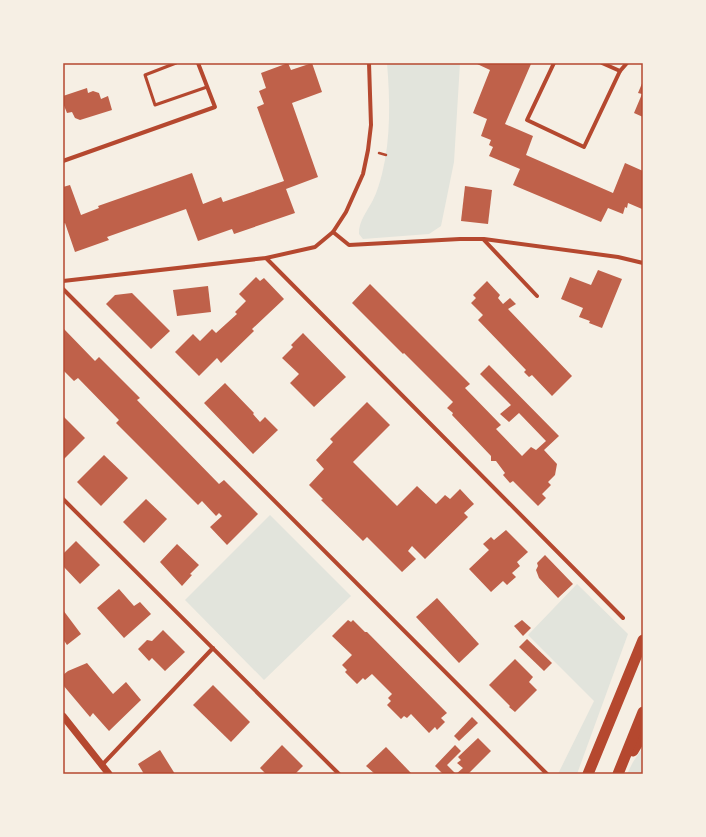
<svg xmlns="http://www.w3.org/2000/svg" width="706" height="837" viewBox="0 0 706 837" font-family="'DejaVu Sans',sans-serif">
<rect width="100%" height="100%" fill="#f6efe4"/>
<g fill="#e2e4dc">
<path d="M387,63h73l-6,99 -13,64 -12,8 -66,5 -4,-5c-1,-12 9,-24 14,-34 4,-8 7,-18 9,-26 9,-36 8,-75 5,-111z"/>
<path d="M270,515l81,81 -87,84 -79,-80z"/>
<path d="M577,584l51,50 -51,140h-19l36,-73 -66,-66z"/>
<path d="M643,747v27h-16l6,-12z"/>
</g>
<g fill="#bf614a">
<path d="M288,63l3,7 21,-7 10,29 -30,11 26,74 -32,12 9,24 -61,21 -2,-5 -34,12 -12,-32 -79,28 2,3 -34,12 -10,-29 -2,1v-37l7,-2 11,30 18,-7 -1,-2 94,-33 11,31 18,-7 2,5 61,-21 -27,-74 7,-3 -5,-13 7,-3 -5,-15z"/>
<path d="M475,63l56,1 -26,60 28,12 -7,19 87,38 12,-30 18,8 -1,38 -14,-6 -1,5 -2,-1 -2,7 -15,-6 -7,14 -88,-37 7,-16 -31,-13 4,-9 -4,-2 2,-5 -10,-4 6,-17 -14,-6 17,-43z"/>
<path d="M643,81v36l-9,-4 8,-19 -4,-1z"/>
<path d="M87,88l1,5 5,-2 6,2 2,6 7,-3 4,14 -32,10 -5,-2 -3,-6 -5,1 -4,-10v-7z"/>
<path d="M465,186l27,4 -4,34 -27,-3z"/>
<path d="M598,270l24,9 -20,49 -13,-5 1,-2 -11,-4 4,-9 -22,-9 9,-22 21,8z"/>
<path d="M256,277l4,4 4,-3 20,21 -32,30 2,2 -33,32 -4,-5 -18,18 -24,-24 18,-18 7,7 12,-12 4,4 21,-19 -2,-2 11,-11 -7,-7z"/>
<path d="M487,281l13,14 -2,3 5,6 7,-6 6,6 -8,5 64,67 -20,20 -20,-21 -3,2 -5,-5 2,-2 -48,-50 5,-5 -12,-12 5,-5 -3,-3z"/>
<path d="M370,284l100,100 -5,4 36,37 -5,4 26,27 9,-9 5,3 10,-9 -27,-28 -10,9 -9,-8 11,-9 -31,-31 9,-9 70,71 -15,14 13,14 -2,11 -7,7 3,3 -9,9 4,4 -8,8 -25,-25 -3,2 -7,-8 2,-2 -9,-12h-5v-5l-39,-41 1,-2 -6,-5 6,-6 -49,-49 -1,1 -51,-51z"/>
<path d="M208,286l3,26 -34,4 -4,-26z"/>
<path d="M132,293l38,38 -19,18 -45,-45 9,-9z"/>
<path d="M63,328l32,33 4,-4 41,41 -3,2 82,84 5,-4 34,34 -31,31 -17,-18 12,-11 -3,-3 -3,3 -14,-15 -4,4 -82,-82 3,-3 -41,-42 -4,3 -11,-11z"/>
<path d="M303,333l43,44 -32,30 -24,-24 9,-9 -17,-16 11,-11 -2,-2z"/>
<path d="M225,383l29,30 -1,1 7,8 5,-5 13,13 -25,24 -49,-51z"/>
<path d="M367,402l23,23 -37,37 44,44 20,-20 19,18 9,-9 5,4 10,-10 14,15 -10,9 4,4 -43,42 -13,-13 -4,5 8,8 -14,13 -35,-35 -4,4 -42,-41 2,-1 -14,-14 15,-16 -8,-9 17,-18 -3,-3z"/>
<path d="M63,416l22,22 -22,22z"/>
<path d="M104,455l24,23 -27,28 -24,-24z"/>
<path d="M146,499l21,20 -23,24 -21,-21z"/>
<path d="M506,530l22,22 -11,10 3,4 -8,7 4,4 -9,8 -4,-4 -12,11 -22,-23 20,-19 -6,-6 8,-7 3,3z"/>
<path d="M76,541l24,24 -20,19 -17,-18v-12z"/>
<path d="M177,544l22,21 -9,9 2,1 -10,11 -22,-24z"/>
<path d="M545,555l28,29 -15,14 -19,-20 -3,-8 2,-4 -1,-3z"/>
<path d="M119,589l15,17 6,-4 11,12 -27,24 -27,-30z"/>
<path d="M437,598l42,46 -20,19 -43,-46z"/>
<path d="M63,610l18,24 -14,11 -4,-6z"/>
<path d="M348,620l3,2 2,-2 12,12h2l80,81 -6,5 4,4 -8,8 -2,-3 -6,6 -18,-19 -4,4 -3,-2 -3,3 -14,-14 4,-4 -3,-3 4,-4 -20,-20 -7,6 -2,-2 -6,6 -12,-12 2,-2 -5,-5 10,-10 -20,-19z"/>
<path d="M522,620l9,8 -8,8 -9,-10z"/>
<path d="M163,630l22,22 -20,19 -13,-13 -3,3 -11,-12 9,-9 5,1z"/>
<path d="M527,639l25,24 -8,8 -25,-24z"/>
<path d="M515,659l18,18 -4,5 8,8 -22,22 -6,-5 1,-1 -21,-21z"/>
<path d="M87,663l26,31 13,-12 15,18 -32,31 -16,-18 -3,4 -27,-32v-10l5,-4z"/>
<path d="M213,685l37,37 -19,20 -38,-37z"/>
<path d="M472,717l6,6 -19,18 -5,-5z"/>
<path d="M478,738l13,13 -23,23h-12l7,-6 -6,-5 4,-3 -3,-3z"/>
<path d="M282,745l21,21 -8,8h-29l-6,-6z"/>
<path d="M455,745l6,6 -14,14 9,9h-13l-8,-8z"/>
<path d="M386,747l25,26 -1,1h-35l-9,-8z"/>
<path d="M160,750l15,24h-31l-6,-10z"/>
</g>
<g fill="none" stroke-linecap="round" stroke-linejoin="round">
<path stroke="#b5482f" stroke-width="2.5" d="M379,153l7,2"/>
<path stroke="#b5482f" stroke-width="3" d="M176,63l-31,12 10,30 52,-18"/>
<g stroke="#b5482f" stroke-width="4">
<path d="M554,63l-27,57 57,27 36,-76 7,-8"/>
<path d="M602,63l18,8"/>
<path d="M63,161l152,-54 -17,-44"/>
<path d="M333,232l16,13 111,-6h24l134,18 25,6"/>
<path d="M484,240l53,56"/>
<path d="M266,258l357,360"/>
<path d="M63,281l203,-23 49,-11 18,-15 13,-20 17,-38 5,-24 3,-25 -2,-62"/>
<path d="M63,289l484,485"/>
<path d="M63,499l276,275"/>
<path d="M103,764l110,-116"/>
</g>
<path stroke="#b5482f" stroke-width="7" d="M63,716l46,58"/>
<g stroke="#b5482f" stroke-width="11">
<path d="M633,751l10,-17"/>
<path d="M588,774l55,-134"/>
<path d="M618,774l25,-62"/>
</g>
</g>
<rect width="706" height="837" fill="none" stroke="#f6efe4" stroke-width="128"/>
<rect x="64" y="64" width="578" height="709" fill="none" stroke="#b5482f" stroke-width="1.5"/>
</svg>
